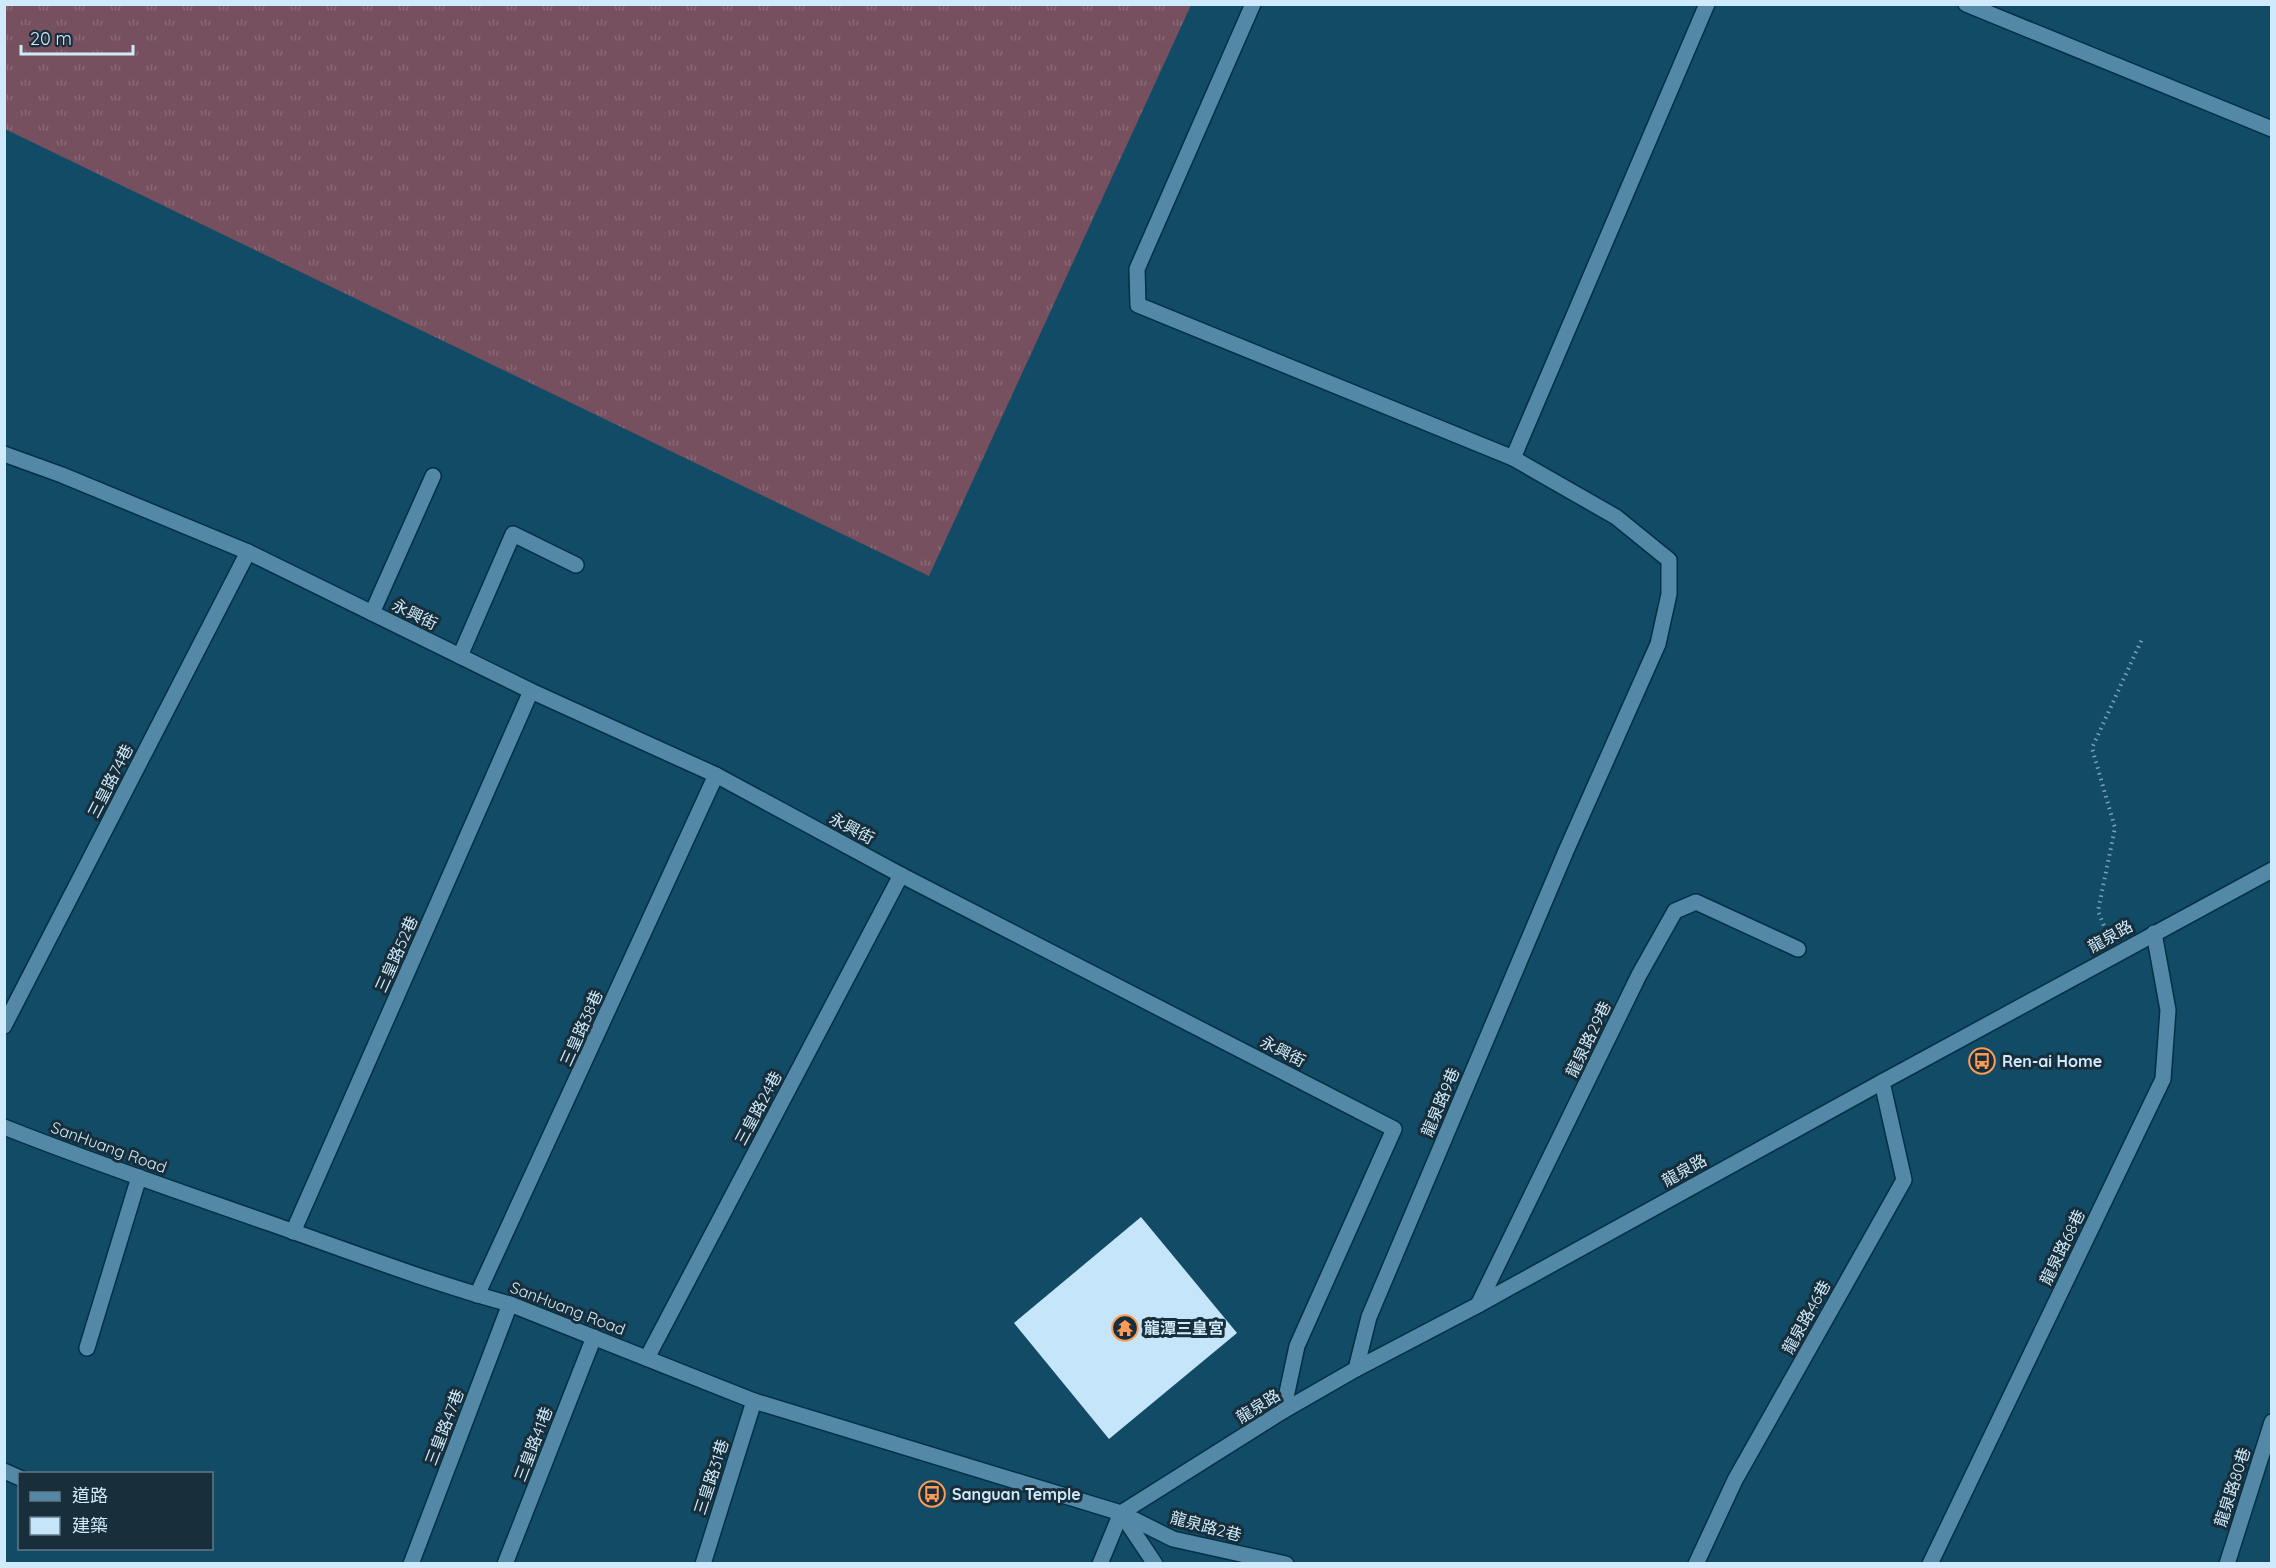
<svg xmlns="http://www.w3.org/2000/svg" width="2276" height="1568" viewBox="0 0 2276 1568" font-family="Quicksand,'Noto Sans TC',sans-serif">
<defs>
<pattern id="grass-tufts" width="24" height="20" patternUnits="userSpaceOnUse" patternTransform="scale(1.5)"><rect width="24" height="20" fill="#76505f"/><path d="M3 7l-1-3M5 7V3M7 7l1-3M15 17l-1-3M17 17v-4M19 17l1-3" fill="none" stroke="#886977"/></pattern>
</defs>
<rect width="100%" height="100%" fill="#114b66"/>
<path fill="url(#grass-tufts)" d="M4,5l1,-1 1186,1 -262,571 -924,-447z"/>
<path fill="#c5e6fa" d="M1141,1217l96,116 -128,106 -95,-116z"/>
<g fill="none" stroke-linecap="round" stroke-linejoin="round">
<g stroke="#033044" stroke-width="18">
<g id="service">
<path d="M1253,4l-116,265 1,36 375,153 103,59 53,43v34l-11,50 -92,207 -197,466 -13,52"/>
<path d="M1966,4l306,125"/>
<path d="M1513,458l194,-454"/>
<path d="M372,613l61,-137"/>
<path d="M460,656l53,-122 63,31"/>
<path d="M4,1026l244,-474"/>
<path d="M293,1232l238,-541"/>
<path d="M477,1295l239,-520"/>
<path d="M1478,1305l161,-330 36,-64 21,-9 102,47"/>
<path d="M87,1348l52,-171"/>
<path d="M647,1358l254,-483"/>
<path d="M4,1471l16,7"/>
<path d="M411,1564l99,-260"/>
<path d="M505,1564l89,-227"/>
<path d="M703,1564l51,-163"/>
<path d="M1100,1564l21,-51"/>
<path d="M1696,1564l39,-84 169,-300 -22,-98"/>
<path d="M1930,1564l233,-485 5,-69 -14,-77"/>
<path d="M2227,1564l45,-142"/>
</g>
</g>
<g stroke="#033044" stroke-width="18">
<g id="minor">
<path d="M4,454l58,21 186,77 283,139 185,84 185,100 493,254 -97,217 -14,65"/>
<path d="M1121,1513l52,26 113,25"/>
</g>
</g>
<g stroke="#033044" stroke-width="18">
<g id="tertiary">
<path d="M4,1127c88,35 177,65 265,96 80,28 160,59 241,81l244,97 367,112"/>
<path d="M1121,1513l162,-102 73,-42 122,-64 404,-223 390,-212"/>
<path d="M1121,1513l34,51"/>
</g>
</g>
<path stroke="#78a2b7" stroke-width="4" stroke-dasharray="1.5 4.5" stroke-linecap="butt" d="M2106,931l-8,-20 17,-83 -23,-80 50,-109"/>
<use href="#service" stroke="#5389a7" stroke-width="15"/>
<use href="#minor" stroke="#5389a7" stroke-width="15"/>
<use href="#tertiary" stroke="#5389a7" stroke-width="15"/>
</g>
<defs>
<g id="bus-ring" transform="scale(1.35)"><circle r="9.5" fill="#182e3b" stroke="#fe9c57" stroke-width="1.5"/><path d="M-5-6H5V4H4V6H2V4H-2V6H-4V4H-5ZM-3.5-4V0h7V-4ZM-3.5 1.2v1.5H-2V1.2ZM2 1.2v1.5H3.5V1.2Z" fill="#fe9c57"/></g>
<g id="temple-ring" transform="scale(1.35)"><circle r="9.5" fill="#182e3b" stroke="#fe9c57" stroke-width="1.5"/><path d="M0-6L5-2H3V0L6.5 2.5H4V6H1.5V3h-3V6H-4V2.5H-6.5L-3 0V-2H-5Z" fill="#fe9c57"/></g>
</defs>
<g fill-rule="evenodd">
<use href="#bus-ring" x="1982" y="1061"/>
<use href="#temple-ring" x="1125" y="1328"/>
<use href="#bus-ring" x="932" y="1494"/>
</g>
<g text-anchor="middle" stroke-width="6" stroke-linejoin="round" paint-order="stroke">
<g font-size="16" fill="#cfebfb" stroke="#182e3b">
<text transform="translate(415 614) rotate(26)" y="6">永興街</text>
<text transform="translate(110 781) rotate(-63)" y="6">三皇路74巷</text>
<text transform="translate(852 828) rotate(28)" y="6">永興街</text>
<text transform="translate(2110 936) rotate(-29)" y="6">龍泉路</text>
<text transform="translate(396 954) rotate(-66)" y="6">三皇路52巷</text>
<text transform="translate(581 1028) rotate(-66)" y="6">三皇路38巷</text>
<text transform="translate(1588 1039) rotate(-64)" y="6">龍泉路29巷</text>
<text transform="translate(1283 1051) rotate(27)" y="6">永興街</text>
<text transform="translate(1440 1102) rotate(-67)" y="6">龍泉路9巷</text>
<text transform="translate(758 1108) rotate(-62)" y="6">三皇路24巷</text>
<text transform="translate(109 1147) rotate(20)" y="6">SanHuang Road</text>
<text transform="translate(1684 1170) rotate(-29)" y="6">龍泉路</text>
<text transform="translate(2062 1247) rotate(-64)" y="6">龍泉路68巷</text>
<text transform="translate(568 1308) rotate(21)" y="6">SanHuang Road</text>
<text transform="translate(1806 1317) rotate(-61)" y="6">龍泉路46巷</text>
<text transform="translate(1258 1406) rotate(-32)" y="6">龍泉路</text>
<text transform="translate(444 1427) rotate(-69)" y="6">三皇路47巷</text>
<text transform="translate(533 1444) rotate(-69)" y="6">三皇路41巷</text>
<text transform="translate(711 1477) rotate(-72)" y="6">三皇路31巷</text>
<text transform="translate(2232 1487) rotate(-72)" y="6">龍泉路80巷</text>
<text transform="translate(1206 1526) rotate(15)" y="6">龍泉路2巷</text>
</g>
<g font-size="16" font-weight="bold" fill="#cfebfb" stroke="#182e3b" text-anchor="start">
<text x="2002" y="1067">Ren-ai Home</text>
<text x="1144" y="1334">龍潭三皇宮</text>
<text x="952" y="1500">Sanguan Temple</text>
</g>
</g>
<rect width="2276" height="1568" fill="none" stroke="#cfebfb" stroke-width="12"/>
<rect x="18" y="1472" width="195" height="78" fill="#182e3b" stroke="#617a88" stroke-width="1.5"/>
<rect x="30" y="1492" width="30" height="9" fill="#5389a7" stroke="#617a88" stroke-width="1.5"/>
<text x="72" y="1502" font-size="18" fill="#cfebfb">道路</text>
<rect x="30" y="1517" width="30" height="18" fill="#c5e6fa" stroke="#617a88" stroke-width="1.5"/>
<text x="72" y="1532" font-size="18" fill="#cfebfb">建築</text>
<path d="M21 45v9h112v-9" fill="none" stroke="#cfebfb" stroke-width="3"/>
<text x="30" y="45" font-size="18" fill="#cfebfb" stroke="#182e3b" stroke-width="4.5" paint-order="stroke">20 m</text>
</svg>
